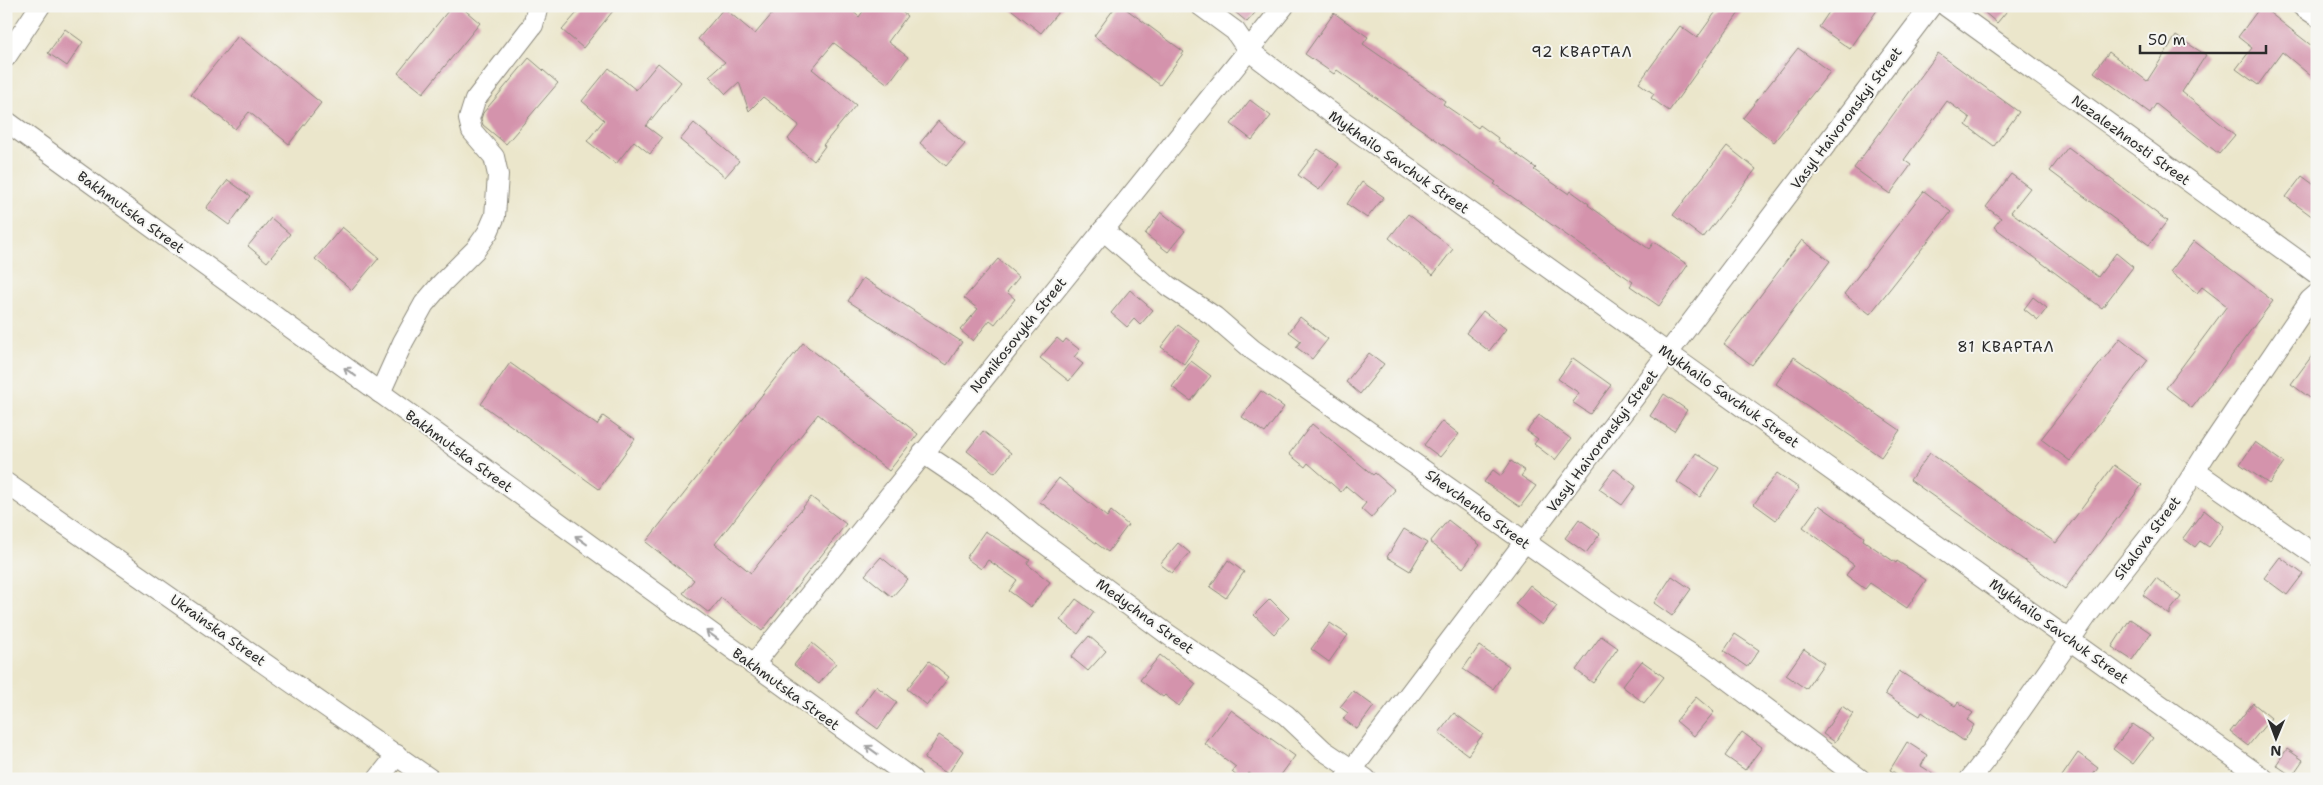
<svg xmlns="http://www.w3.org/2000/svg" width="2323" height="785" viewBox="0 0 2323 785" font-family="'Shantell Sans',sans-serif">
<rect width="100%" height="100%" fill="#f6f6f2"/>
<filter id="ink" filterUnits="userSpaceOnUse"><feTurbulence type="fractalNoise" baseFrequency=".02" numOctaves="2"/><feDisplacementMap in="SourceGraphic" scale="10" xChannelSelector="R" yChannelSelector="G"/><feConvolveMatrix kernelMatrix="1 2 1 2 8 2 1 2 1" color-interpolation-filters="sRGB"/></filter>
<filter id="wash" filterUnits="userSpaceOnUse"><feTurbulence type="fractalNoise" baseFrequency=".0096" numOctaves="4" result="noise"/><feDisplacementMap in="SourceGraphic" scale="20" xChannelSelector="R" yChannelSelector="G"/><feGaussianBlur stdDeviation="1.12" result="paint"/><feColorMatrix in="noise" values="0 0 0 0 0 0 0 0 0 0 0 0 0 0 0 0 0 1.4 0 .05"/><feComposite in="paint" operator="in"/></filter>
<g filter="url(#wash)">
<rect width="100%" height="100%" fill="#ebe6cb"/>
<g id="blocks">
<g fill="#d493ac">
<path d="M452,6h8l20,17 -57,70 -25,-20z"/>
<path d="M583,6h34l-34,42 -21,-18z"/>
<path d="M779,6h68l12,11 8,-11h27l13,10 -19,26 20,15 -20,27 -54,-41 -22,26 44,36 -33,40 2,1 -11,15 -26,-22 11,-14 -36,-28 -14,14 -10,-29 -13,12 -17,-18 16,-14 -27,-23 26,-31 31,26z"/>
<path d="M1007,6h56l-22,27z"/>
<path d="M1116,6h6l62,46 -24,33 -66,-49z"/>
<path d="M1228,6h33l-14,16z"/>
<path d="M1720,6h24l-75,105 -18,-13 3,-4 -15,-11 41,-57 17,12z"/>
<path d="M1833,6h47l-30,43 -31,-22z"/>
<path d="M1977,6h34l-14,17z"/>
<path d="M2261,6l56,44v31l-35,-29 -24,33 -22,-16 16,-21 -14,-11z"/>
<path d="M1334,13l34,24 -5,7 82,57 -2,3 35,24 2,-3 18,13 -1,2 39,28 -2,2 35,24 2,-3 18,13 -1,1 61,44 5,-7 34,23 -29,41 -29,-20 3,-4 -139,-98 2,-2 -159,-112 -3,4 -29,-20z"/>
<path d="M65,29l18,13 -16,24 -19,-13z"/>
<path d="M238,36l83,67 -32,41 -40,-32 -14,17 -44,-35z"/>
<path d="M2176,36l30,19 -24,37 53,43 -16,19 -63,-50 -6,9 -56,-41 15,-20 38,29z"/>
<path d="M1798,48l32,24 -56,70 -31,-24z"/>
<path d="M1938,53l81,59 -25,34 -28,-21 4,-7 -23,-17 -43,59 7,5 -21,29 -36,-26z"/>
<path d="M529,58l29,25 -52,61 -23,-19 -2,-6 2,-6z"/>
<path d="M658,63l23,19 -35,44 16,12 -12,16 -16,-13 -18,23 -29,-23 17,-21 -22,-19 27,-33 27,22z"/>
<path d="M1250,100l21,16 -19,24 -21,-16z"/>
<path d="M938,121l27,23 -19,22 -26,-23z"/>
<path d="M694,123l45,38 -14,16 -45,-37z"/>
<path d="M1727,146l29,23 -53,69 -30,-23z"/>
<path d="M2068,147l99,74 -18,24 -99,-74z"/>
<path d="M1318,149l21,15 -20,26 -21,-15z"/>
<path d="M2011,174l19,14 -19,24 87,65 18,-24 17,14 -31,41 -108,-81 7,-9 -15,-11z"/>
<path d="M2302,176l15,11v33l-31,-23z"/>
<path d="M228,180l22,16 -21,29 -23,-17z"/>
<path d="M1362,182l22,15 -17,21 -20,-14z"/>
<path d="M1924,191l27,21 -81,102 -26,-20z"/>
<path d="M1161,212l24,19 -17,21 -23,-18z"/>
<path d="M1408,214l45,35 -20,26 -44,-37z"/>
<path d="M271,218l19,16 -23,28 -19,-16z"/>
<path d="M342,227l37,31 -27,32 -37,-31z"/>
<path d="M1802,240l28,21 -78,104 -28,-21z"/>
<path d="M2194,241l79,60 -81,107 -26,-20 61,-82 -25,-19 -5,6 -27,-21z"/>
<path d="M998,259l21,18 -12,15 8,7 -20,25 -5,-4 -17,21 -13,-11 18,-21 -14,-11z"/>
<path d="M863,278l99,64 -15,23 -99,-64z"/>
<path d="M1130,290l23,20 -13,15 -6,-6 -7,8 -16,-14z"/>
<path d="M2033,297l14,11 -9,12 -14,-11z"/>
<path d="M1483,311l23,18 -17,22 -23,-18z"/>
<path d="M1300,317l28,22 -16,20 -16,-12 5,-6 -12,-9z"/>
<path d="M1178,325l22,16 -16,23 -23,-17z"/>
<path d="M1057,338l6,5 3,-4 14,11 -6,7 9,7 -14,17 -29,-23z"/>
<path d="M2120,338l28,22 -78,101 -29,-22z"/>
<path d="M803,343l115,91 -29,37 -71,-57 -103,130 36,29 60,-76 35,27 -84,107 -41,-33 -12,15 -26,-20 11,-13 -48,-38z"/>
<path d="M2317,349v54l-26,-19z"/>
<path d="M1369,353l15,11 -24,30 -14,-12z"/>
<path d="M1794,357l106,73 -19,27 -105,-73z"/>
<path d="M1573,358l38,27 -21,29 -18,-12 7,-9 -21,-14z"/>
<path d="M1191,361l20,15 -20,25 -19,-14z"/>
<path d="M510,363l87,62 6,-9 32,23 -36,50 -118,-85z"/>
<path d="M1261,391l23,16 -19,26 -23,-16z"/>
<path d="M1664,394l23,16 -13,21 -24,-15z"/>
<path d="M1539,415l32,24 -16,21 -21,-16 4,-5 -11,-8z"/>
<path d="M1442,421l17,13 -19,23 -16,-12z"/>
<path d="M1312,424l61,51 2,-2 20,17 -24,28 -10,-9 5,-6 -20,-17 -5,6 -33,-29 -3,4 -16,-13z"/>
<path d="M983,431l28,22 -16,20 -28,-22z"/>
<path d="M2255,442l29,21 -15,21 -29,-20z"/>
<path d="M1696,453l23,15 -19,29 -23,-15z"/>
<path d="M1930,453l126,90 58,-78 28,20 -77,104 -155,-109z"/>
<path d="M1511,461l14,10 -4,5 15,10 -16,21 -36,-25 9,-12 8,6z"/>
<path d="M1614,469l22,17 -14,19 -23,-16z"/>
<path d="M1777,473l22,15 -23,32 -22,-16z"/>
<path d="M1059,478l48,39 4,-6 17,14 -20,27 -68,-50z"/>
<path d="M1819,505l45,32 -1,3 33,23 1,-2 29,19 -19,28 -37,-25 -5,6 -19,-14 8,-10 -51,-38z"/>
<path d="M2204,510l20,16 -15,21 -9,-6 -5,6 -12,-9z"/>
<path d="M1579,519l21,15 -14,19 -21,-15z"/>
<path d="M1448,520l32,25 -17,23 -33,-26z"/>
<path d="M1404,529l23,14 -17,28 -23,-14z"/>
<path d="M985,531l45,29 -3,4 23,18 -19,25 -22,-16 8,-11 -29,-20 -7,9 -15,-11z"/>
<path d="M1178,543l12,10 -18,20 -12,-9z"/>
<path d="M881,557l27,22 -16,18 -27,-22z"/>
<path d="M2280,557l23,17 -16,21 -23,-17z"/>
<path d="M1228,560l16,12 -18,26 -16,-11z"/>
<path d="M1672,576l19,13 -19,27 -18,-13z"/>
<path d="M2156,578l25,19 -11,14v4l-27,-20z"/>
<path d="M1530,585l27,21 -15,19 -27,-21z"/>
<path d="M1076,599l18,13 -16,22 -18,-14z"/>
<path d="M1270,599l19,19 -15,16 -20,-19z"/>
<path d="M2130,619l21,14 -19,27 -20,-13z"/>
<path d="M1330,623l18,12 -19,27 -18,-13z"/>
<path d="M1735,634l24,16 -12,17 -23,-16z"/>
<path d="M1089,636l17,15 -18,20 -17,-14z"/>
<path d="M1601,636l17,12 -25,35 -17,-13z"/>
<path d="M812,643l24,20 -17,21 -25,-19z"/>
<path d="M1479,646l30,20 -16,23 -30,-20z"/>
<path d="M1804,649l20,14 -18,26 -20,-14z"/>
<path d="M1160,655l36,29 -17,22 -14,-11 -2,2 -23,-17z"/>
<path d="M929,661l20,16 -22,28 -20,-16z"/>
<path d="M1642,661l22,16 -20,26 -22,-17z"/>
<path d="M1899,671l56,35 3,-4 15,11 -6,7 7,5 -10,16 -42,-29 -2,4 -35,-22z"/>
<path d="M876,686l21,16 -19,27 -22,-16z"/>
<path d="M1353,691l21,15 -17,23 -14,-10 5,-6 -8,-6z"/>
<path d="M1696,697l18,15 -20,24 -18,-15z"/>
<path d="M2253,703l18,15 -23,28 -18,-14z"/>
<path d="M1842,706l11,8 -18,28 -12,-8z"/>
<path d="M1231,710l64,46 -17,23h-21l-8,-6 -5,6h-4l-8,-7 4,-5 -31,-23z"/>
<path d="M1454,713l29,21 -15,21 -29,-22z"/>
<path d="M2133,724l20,14 -20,26 -20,-15z"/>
<path d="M1742,732l20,15 -17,23 -20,-14z"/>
<path d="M939,735l24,16 -15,23 -24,-15z"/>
<path d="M1907,742l20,13 -6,11 21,13h-37l-15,-9z"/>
<path d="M2287,749l16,11 -11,16 -16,-11z"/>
<path d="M2078,753l20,15 -8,11h-30z"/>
</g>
</g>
</g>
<g filter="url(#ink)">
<use href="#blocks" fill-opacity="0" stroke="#8b887b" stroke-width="1"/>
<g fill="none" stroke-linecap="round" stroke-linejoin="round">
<g stroke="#8b887b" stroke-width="22">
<g id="minor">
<path d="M1201,6l34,25 13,19 82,62 934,667"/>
<path d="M1946,6l371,268"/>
<path d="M2302,6l15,10"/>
<path d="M6,57l34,-51"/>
<path d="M6,121l906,658"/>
<path d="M1103,230l65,56 47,31 38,33 359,253 99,64 149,112"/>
<path d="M380,393l23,-51 21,-38 18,-21 34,-34 12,-17 7,-16 3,-41 -4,-18 -22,-26 -3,-12 6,-19 58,-75 5,-19"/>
<path d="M923,453l55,37 54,44 134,99 120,82 37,35 43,29"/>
<path d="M2195,471l122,85"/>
<path d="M6,483l424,296"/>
<path d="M753,665l531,-659"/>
<path d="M378,779l19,-24"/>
<path d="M1345,779l586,-773"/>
<path d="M1970,779l22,-28 96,-137 84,-106 33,-53 105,-155 7,-6"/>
</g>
</g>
<use href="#minor" stroke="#fff" stroke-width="20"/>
</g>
<defs><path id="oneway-shaft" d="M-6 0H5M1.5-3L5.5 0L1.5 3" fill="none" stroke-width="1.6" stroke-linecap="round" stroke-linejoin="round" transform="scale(1.25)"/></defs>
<g stroke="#a0a0a0">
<use href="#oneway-shaft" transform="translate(350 372) rotate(-144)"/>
<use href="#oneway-shaft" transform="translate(581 540) rotate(-144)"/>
<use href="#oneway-shaft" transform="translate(712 635) rotate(-144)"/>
<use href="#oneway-shaft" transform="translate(872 750) rotate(-144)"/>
</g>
</g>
<g text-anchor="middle" stroke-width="4" stroke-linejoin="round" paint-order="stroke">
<g font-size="14" fill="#2b2b2b" stroke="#f6f6f2">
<text transform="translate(1846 118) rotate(-53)" y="5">Vasyl Haivoronskyi Street</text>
<text transform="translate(2131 140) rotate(36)" y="5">Nezalezhnosti Street</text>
<text transform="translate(1399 162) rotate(35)" y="5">Mykhailo Savchuk Street</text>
<text transform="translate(131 212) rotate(36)" y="5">Bakhmutska Street</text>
<text transform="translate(1018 335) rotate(-51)" y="5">Nomikosovykh Street</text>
<text transform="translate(1729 396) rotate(35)" y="5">Mykhailo Savchuk Street</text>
<text transform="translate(1602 441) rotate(-53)" y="5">Vasyl Haivoronskyi Street</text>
<text transform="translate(459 451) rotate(36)" y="5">Bakhmutska Street</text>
<text transform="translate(1478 509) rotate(36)" y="5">Shevchenko Street</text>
<text transform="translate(2147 538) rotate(-53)" y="5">Sitalova Street</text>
<text transform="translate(1145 616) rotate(36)" y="5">Medychna Street</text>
<text transform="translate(218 630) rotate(35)" y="5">Ukrainska Street</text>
<text transform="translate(2059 631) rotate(36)" y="5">Mykhailo Savchuk Street</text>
<text transform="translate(786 689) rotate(36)" y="5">Bakhmutska Street</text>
</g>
<g font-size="15" letter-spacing="1" fill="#2b2b2b" stroke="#f6f6f2">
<text x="1582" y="57">92 КВАРТАЛ</text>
<text x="2006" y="352">81 КВАРТАЛ</text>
</g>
</g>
<rect width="2323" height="785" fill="none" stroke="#f6f6f2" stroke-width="25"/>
<g transform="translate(2276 738) rotate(181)" stroke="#f6f6f2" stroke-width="4" paint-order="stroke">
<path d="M0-4L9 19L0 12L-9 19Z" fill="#2b2b2b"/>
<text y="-8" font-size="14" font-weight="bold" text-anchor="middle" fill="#2b2b2b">N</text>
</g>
<path d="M2140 45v8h126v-8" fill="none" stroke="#2b2b2b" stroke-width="2.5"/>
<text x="2148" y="45" font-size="15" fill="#2b2b2b" stroke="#f6f6f2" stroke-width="4" paint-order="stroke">50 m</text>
</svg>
